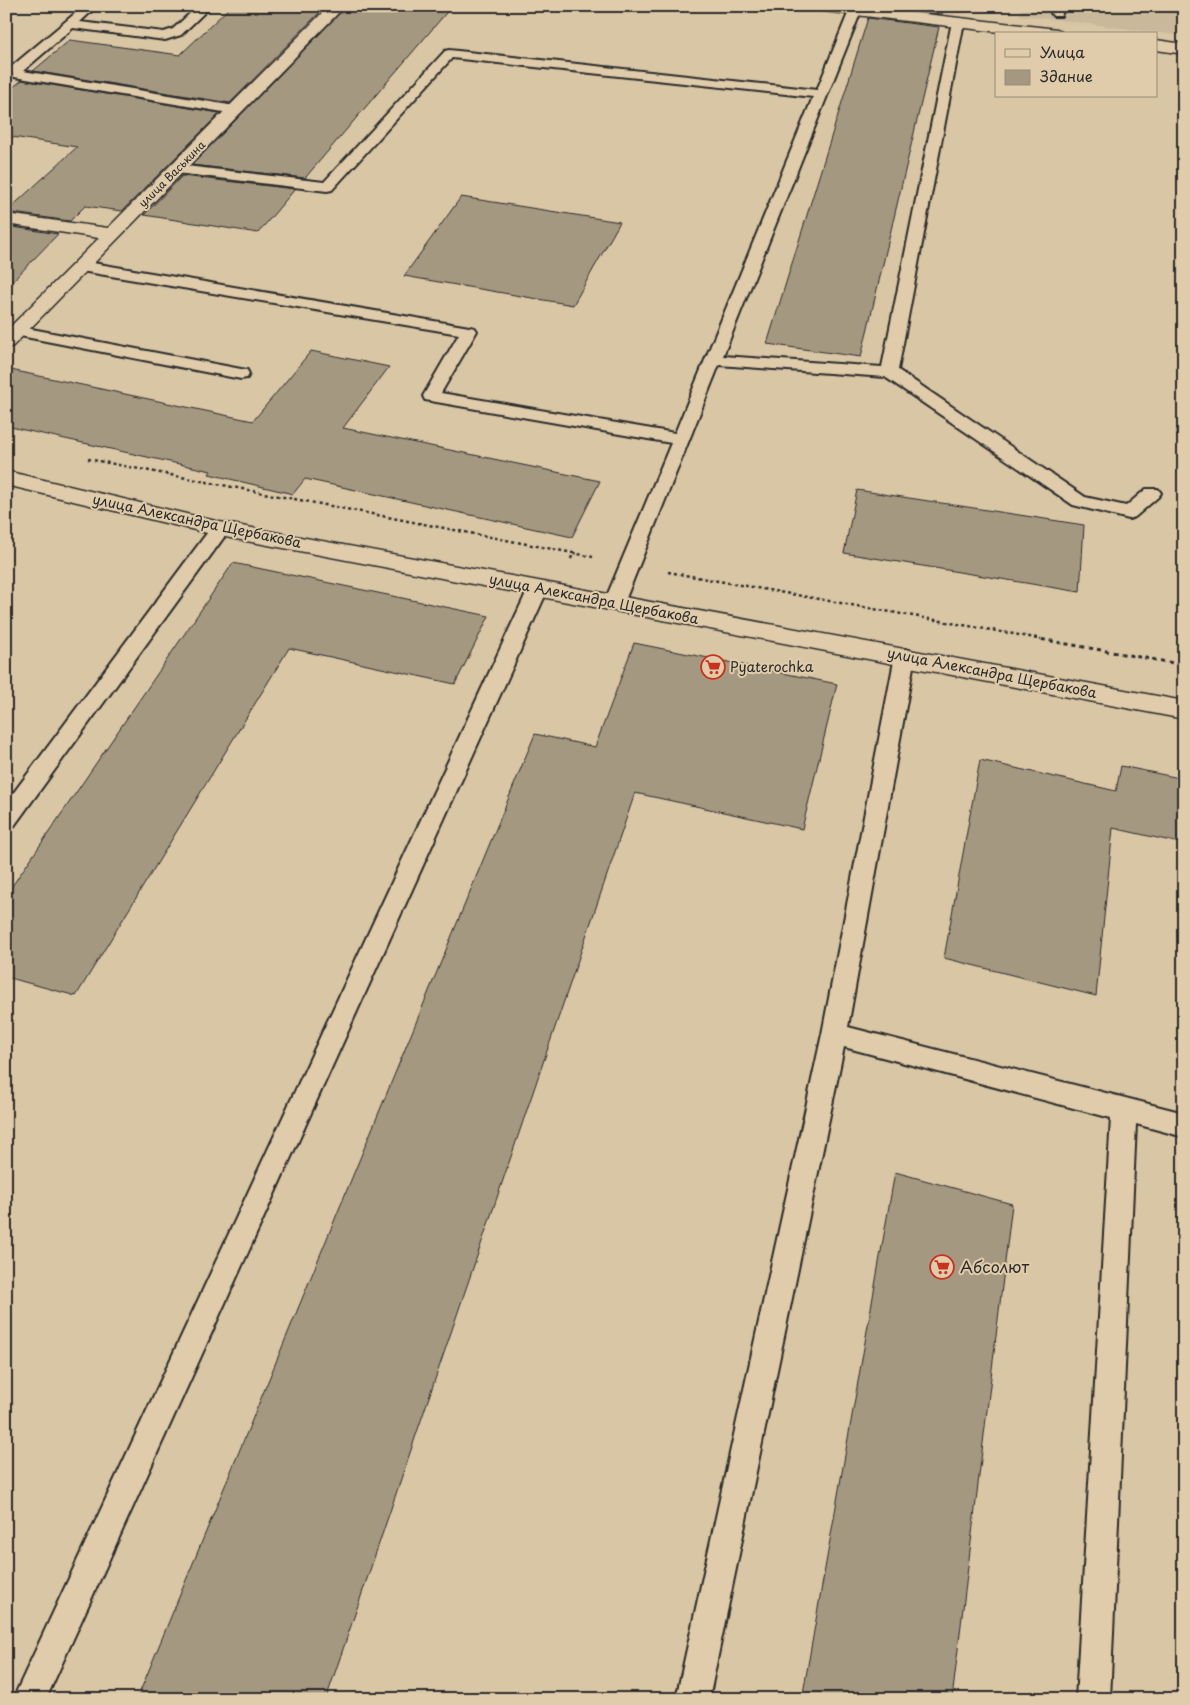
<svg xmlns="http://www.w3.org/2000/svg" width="1190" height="1705" viewBox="0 0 1190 1705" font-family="'Playpen Sans',sans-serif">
<rect width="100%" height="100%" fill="#d9c6a5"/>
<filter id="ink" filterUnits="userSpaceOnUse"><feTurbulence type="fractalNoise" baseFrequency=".02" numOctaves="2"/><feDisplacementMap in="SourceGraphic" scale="10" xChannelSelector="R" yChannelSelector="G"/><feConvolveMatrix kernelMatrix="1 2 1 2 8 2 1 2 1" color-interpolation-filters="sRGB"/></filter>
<g filter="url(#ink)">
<path fill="#c9b89a" d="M1023,6h161v30l-165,-21z"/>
<g fill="#a59881" stroke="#2b2b2b">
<path d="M231,6h95l-96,97 -197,-32 37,-31 110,15z"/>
<path d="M347,6h105l-147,172 -113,-13z"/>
<path d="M873,6h71l-2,8z"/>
<path d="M868,18l71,9 -78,330 -94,-13z"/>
<path d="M22,80l198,33 -98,98 -37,-5 -15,15 -64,-9 71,-65 -71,-11v-43z"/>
<path d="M182,176l113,13 -37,44 -114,-18z"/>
<path d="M461,197l159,25 -47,83 -169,-29z"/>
<path d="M6,226l52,8 -52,54z"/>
<path d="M311,351l78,16 -46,61 257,53 -28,56 -267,-58 -12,15 -84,-20 2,-3 -205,-45v-57l247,52z"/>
<path d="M857,490l227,35 -4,67 -236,-39z"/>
<path d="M233,563l256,53 -34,68 -166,-36 -213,348 -70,-19v-82z"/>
<path d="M634,643l203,41 -35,145 -167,-36 -309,906h-189l398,-965 60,13z"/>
<path d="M980,760l136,31 5,-25 63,13v65l-71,-16 -17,168 -152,-38z"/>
<path d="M895,1172l117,32 -60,495h-150z"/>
</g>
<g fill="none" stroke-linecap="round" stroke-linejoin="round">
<g stroke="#2b2b2b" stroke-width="4">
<g id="service">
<path d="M84,6h13l-17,16 84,10 9,-3 25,-23h13l-30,29 -16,5 -92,-12 -50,43 212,35 7,4 -7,4 -221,-37 -4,-7 1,-3z"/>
<path d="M1053,6h12l-4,10h-8l-2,-3z"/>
<path d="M855,7l6,4 -138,345 159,11 70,-345 2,-3h8l2,3 -66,348 187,127 41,9 20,-17h12l3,4 -3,4 -23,20 -6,2 -56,-14 -188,-128 -166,-12 -95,238 -3,5 -7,2 -7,-2 -3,-5 67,-160 -246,-43 -2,-4 36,-62 -378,-63 -8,-5 8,-5 394,67 2,3 -36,62 234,40 138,-336 -361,-39 -120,132 -5,1 -150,-18 -7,-4 7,-4 147,17 121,-131 4,-1 368,40 32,-79z"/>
<path d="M16,326l225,43 6,1 2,4 -2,4 -6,1 -231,-45 -2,-3 2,-3z"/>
<path d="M220,523l7,2 2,4 -2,4 -213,293 -8,3v-26l207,-278z"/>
<path d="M538,582l7,2 3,5 -502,1110h-33l515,-1110 3,-5z"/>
<path d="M905,649l7,2 3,5 -67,371 336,86v24l-48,-13 -26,575h-34l35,-581 -267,-71 -135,652h-33l146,-665 73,-378 3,-5z"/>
</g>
</g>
<g stroke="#2b2b2b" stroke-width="3">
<g id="minor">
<path d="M329,6h16l-332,340 -7,2v-17l93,-93 -93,-14v-10l102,14z"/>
<path d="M807,6h47l203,23 7,5h-48l-202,-24z"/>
<path d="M1156,40l28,4v10l-28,-4z"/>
</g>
</g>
<g stroke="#2b2b2b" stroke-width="3">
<path id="tertiary" d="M6,471l214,51 964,179v18l-964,-183 -214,-51z"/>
</g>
<g stroke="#2b2b2b" stroke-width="2.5" stroke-dasharray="3 3" stroke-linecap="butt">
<path d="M88,459l485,94"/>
<path d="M571,559l2,-6 20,4"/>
<path d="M668,572l373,67"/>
</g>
<path stroke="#2b2b2b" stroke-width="3" stroke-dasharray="4 4" stroke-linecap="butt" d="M1034,638l150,27"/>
<use href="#service" fill="#e0ccaa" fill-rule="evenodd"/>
<use href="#minor" fill="#e0ccaa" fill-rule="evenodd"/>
<use href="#tertiary" fill="#e0ccaa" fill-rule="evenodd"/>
</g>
</g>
<defs>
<g id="supermarket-ring" transform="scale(1.25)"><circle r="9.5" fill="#e0ccaa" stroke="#c8321e" stroke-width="1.5"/><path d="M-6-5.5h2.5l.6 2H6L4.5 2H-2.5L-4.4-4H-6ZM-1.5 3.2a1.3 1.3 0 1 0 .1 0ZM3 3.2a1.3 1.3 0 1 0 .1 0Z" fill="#c8321e"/></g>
</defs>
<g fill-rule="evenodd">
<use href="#supermarket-ring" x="713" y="667"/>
<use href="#supermarket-ring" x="942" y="1267"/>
</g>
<g text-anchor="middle" stroke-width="4" stroke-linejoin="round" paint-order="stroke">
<g font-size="11" fill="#2b2b2b" stroke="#e0ccaa">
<text transform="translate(172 174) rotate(-45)" y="4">улица Васькина</text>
</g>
<g font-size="14" fill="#2b2b2b" stroke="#e0ccaa">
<text transform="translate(197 521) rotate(12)" y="5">улица Александра Щербакова</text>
<text transform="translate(594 599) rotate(11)" y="5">улица Александра Щербакова</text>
<text transform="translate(992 673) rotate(11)" y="5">улица Александра Щербакова</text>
</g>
<g font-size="14" fill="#2b2b2b" stroke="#e0ccaa" text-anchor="start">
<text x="730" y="672">Pyaterochka</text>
</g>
<g font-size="16" fill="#2b2b2b" stroke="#e0ccaa" text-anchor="start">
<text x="960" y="1273">Абсолют</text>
</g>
</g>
<rect width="1190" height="1705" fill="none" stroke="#e0ccaa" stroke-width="25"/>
<rect x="12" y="12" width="1165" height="1680" fill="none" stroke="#2b2b2b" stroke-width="2" filter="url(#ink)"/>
<rect x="995" y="32" width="162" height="65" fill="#e0ccaa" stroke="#988c77"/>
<rect x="1005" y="49" width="25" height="8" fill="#e0ccaa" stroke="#988c77"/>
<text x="1040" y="58" font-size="15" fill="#2b2b2b">Улица</text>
<rect x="1005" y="70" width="25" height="15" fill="#a59881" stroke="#988c77"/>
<text x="1040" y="82" font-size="15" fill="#2b2b2b">Здание</text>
</svg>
